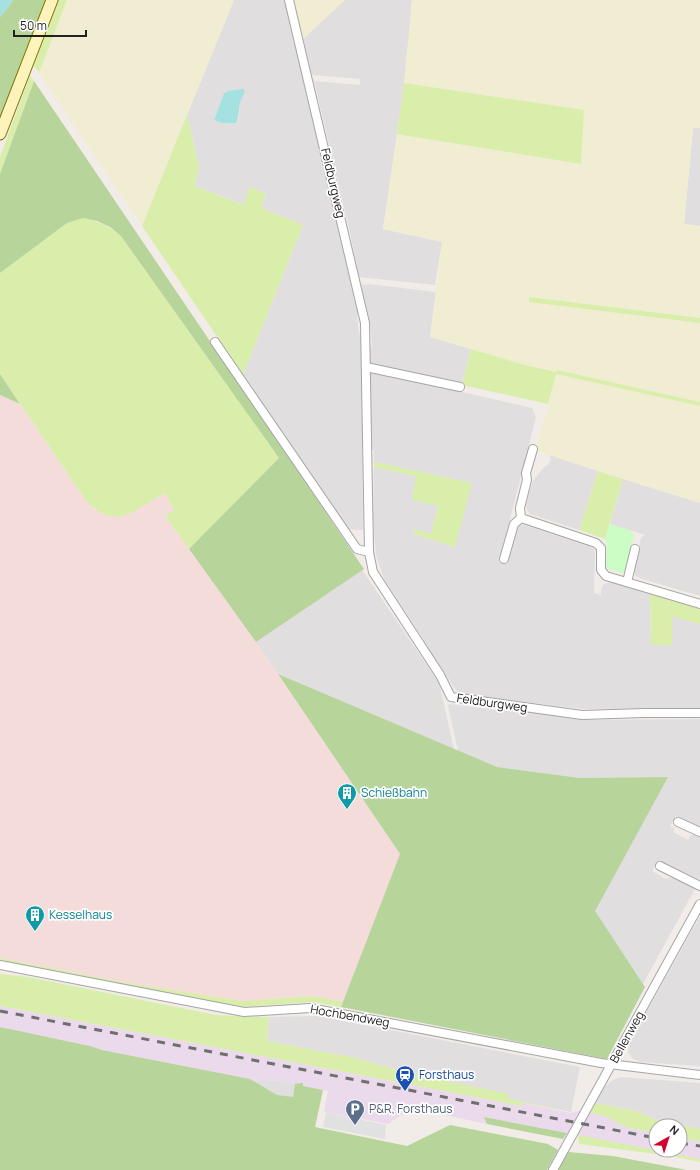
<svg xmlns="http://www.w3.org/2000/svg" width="700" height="1170" viewBox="0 0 700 1170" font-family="Manrope,sans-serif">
<rect width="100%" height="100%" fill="#f2ece8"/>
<g fill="#e0dedf" fill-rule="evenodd">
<path d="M234,0h51l64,266 -2,1 5,22h2l5,25 -2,1 2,19 2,-2 2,198 -17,-1 -103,-154 60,-150 -42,-17 5,-14 -16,-7 -6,18 -49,-19 4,-19 -12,-52zM228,91h9l8,3 -5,7 -1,17 -3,5 -6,1 -13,-2 -3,-2 10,-27z"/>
<path d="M345,0h67l-5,66 -24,163 59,13 -7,43 -76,-8 -8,-40 -37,-156 46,4v-6l-48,-4 -9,-36z"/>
<path d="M693,127l7,1v98l-16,-2z"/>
<path d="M369,284l67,8 -6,45 41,12 -9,36 -92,-21v-17h2l-1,-16 -2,-12 -8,-34z"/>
<path d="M373,371l67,15v1l92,21 4,9 -37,145 8,2 9,-34 4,-5h5l64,21 4,2 2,4 -1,41 7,2v-6l3,-5 7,-2 39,12 1,51 21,-30 28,9v84l-116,1 -125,-15 -37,-53 2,-1 -40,-61 -8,-24 -3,-34 1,-54 42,9 22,30 -7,29 -17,-6v5l41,13 16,-64 -97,-21v-12l-3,-1 -1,-76z"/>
<path d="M549,455l49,16 -19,59 -49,-16 -3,-4 -1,-5 7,-24 11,-14 5,-3 2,-6z"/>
<path d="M623,479l77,24v93l-61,-18 -4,-3 -1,-5 7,-32 4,-3 -35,-11z"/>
<path d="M362,570l77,113 15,66 -176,-75 -22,-32z"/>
<path d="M449,704l135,16 116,-1v108l-24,-11 -6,10 5,3 -2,3 15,8 2,-4 7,-3 3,2v45l-35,-15 -9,-1 -4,7 14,8 7,-2 23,10 -53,97 -49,-73 73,-134 -87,1 -83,-11 -39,-16 -10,-45z"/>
<path d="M700,916v150l-60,-4 -8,-4 -4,-6 2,-10z"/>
<path d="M318,1016l262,51 -9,45 -63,-13 1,-4 -101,-22 -52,-15 -89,-17 2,-24z"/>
<path d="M621,1077l79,6v46l-44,-9 -20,-9 -41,-8 9,-16 9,-7z"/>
<path d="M250,1079l32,2 13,3 -2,14 -16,-3z"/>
</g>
<path fill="#ebd9ec" d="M0,1006l522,100v-3l48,10 22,-5 -2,5 17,4 18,10 31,6v17h24v-12l20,4v17l-215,-42 2,7 -76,-16 -23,16 -62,-12 -2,-1 4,-20 -26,-5v-2h-7l-13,-3 -32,-2 -148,-29 -12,-4 -90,-19z"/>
<path fill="#f4dcdb" d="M0,395l20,9 66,97 9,9 37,2 33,-19 10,17 -10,6 91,126 144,212 -57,148 -31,-6 -70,5 -120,-19 -122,-24z"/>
<g fill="#f1edd2">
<path d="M67,0h167l-92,226 -103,-153z"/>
<path d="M294,0h51l-42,39z"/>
<path d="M412,0h288v128h-7l-9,96 16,2v92l-170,-21 -1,4 171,22v79l-143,-32 -1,2 -31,-7 -95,-28 12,-95 -59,-13 14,-95 183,30 4,-54 -180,-27z"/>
<path d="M556,374l144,32v97l-164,-52z"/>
</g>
<g fill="#daeeab">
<path d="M58,0h9l-28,73 -6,-9z"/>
<path d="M30,75l4,6 -34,93v-17z"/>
<path d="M404,83l180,27 -3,54 -184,-30z"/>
<path d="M187,115l12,52 -4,19 48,19 7,-18 16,7 -5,14 42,17 -60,150 -101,-149z"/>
<path d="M83,218c15,3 26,8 38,18l158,222 -90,91 -24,-33 9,-6 -9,-17c-11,6 -37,24 -48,24 -13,0 -23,-8 -31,-16l-86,-127v-101l67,-50z"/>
<path d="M529,297l171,21v5l-171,-21z"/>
<path d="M471,349l54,16 31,7 1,-2 143,32v4l-144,-32 -8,30 -86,-19z"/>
<path d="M374,462l98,21 -17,64 -41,-13v-5l17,5 7,-28 -26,-6 4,-24 -42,-9z"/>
<path d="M598,471l25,8 -18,60 -26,-9z"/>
<path d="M650,594l50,15v15l-28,-8v29h-21z"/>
<path d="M0,958l122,24 120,19 71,-5 30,6 -2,5 -28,-5 -72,5 -241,-46z"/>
<path d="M0,974l28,3 188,38 53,2 -2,24 89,17 52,15 101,21 -1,5 63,13 -48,-9 -1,3 -522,-100z"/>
<path d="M595,1103l41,8 20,9 44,9v13l-20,-4v-12h-24v7l-31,-6 -18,-10 -17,-4z"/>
<path d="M579,1135l121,24v3l-29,-6 -92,-12 -1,-7z"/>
</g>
<g fill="#b7d49a">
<path d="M13,0h33l-46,120v-103l9,-11z"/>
<path d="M34,81l330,488 -108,73 -67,-93 90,-91 -158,-222 -11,-9 -13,-6 -14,-3 -16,5 -67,50v-99z"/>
<path d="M0,374l20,30 -20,-9z"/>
<path d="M278,674l219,93 83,11 88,-1 -73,134 50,76 -38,72 -266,-52 59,-153z"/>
<path d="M0,1027l90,19 12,4 148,29 27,16 16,2 2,-13 8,-1v3l20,4 -8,37 92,19 43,-21 98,19 10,6 -11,20h-547z"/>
<path d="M484,1117l83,16 -4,6 -76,-15z"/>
<path d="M568,1152l45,4 74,14h-129z"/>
</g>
<path fill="#cbfdc4" d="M610,524l21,7 3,4 -8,35 -1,3h-3l-16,-5 1,-24 -2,-5z"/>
<path fill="#e1e1e1" d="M326,1112l60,13 -1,14 -62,-12z"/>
<g fill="#a6e1e2">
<path d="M0,0h13l-4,6 -9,11z"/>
<path d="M243,89l2,2c-1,5 -3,6 -4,9 -3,8 -1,16 -5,23 -7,1 -16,1 -22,-3l10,-27 4,-2z"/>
</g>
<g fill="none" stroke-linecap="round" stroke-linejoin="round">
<g stroke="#a5a5a5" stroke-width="10">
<g id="street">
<path d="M289,0l76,323 4,229 4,20 67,103 11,22 131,18 62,-2h56"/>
<path d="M215,342l142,207 12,3"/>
<path d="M366,367l94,20"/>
<path d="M533,449l-7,24 1,7 -7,28 1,10 75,25 5,5v22l5,6 94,28"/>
<path d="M504,559l10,-35 7,-6"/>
<path d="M627,582l8,-33"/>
<path d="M678,822l22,10"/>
<path d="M660,866l40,20"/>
<path d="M0,965l244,47 66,-4 291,55 99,12"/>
<path d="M553,1170l147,-266"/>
</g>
</g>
<g stroke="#817400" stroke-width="13">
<path id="secondary" d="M0,134l52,-134"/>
</g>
<use href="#street" stroke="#fff" stroke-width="8"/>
<use href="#secondary" stroke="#fef3ba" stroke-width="11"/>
<g stroke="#6f6f6f" stroke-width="3" stroke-dasharray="8 8" stroke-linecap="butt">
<path d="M0,1011l656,127"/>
<path d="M680,1143l20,3"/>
</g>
</g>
<defs>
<g id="building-pin" transform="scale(1)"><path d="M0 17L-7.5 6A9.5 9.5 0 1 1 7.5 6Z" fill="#0f9aa8" stroke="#fff"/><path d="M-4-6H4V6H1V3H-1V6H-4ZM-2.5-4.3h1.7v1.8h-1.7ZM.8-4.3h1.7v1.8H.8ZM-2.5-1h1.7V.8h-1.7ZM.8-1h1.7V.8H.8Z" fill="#fff"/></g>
<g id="station-pin" transform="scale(1)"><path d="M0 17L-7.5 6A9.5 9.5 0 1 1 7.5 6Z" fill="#1a4fb4" stroke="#fff"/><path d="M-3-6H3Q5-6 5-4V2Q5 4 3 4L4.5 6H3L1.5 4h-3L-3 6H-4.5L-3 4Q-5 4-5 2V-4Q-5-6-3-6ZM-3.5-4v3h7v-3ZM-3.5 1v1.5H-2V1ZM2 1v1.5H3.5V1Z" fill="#fff"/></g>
<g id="parking-pin" transform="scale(1)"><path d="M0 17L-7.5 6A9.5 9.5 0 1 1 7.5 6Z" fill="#5c6f8a" stroke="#fff"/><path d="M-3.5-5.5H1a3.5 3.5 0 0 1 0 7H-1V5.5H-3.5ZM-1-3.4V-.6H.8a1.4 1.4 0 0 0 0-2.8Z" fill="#fff"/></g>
</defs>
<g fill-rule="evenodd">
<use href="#building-pin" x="347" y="793"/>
<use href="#building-pin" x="35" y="915"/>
<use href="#station-pin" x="405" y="1075"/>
<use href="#parking-pin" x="355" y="1109"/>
</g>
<g text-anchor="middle" stroke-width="3.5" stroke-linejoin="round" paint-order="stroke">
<g font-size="12" fill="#212121" stroke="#fff">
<text transform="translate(333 183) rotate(77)" y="4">Feldburgweg</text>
<text transform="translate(492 703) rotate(8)" y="4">Feldburgweg</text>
<text transform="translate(350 1016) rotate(10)" y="4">Hochbendweg</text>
<text transform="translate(627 1037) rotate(-61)" y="4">Bellenweg</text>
</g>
<g font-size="12" fill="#0d838f" stroke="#fff" text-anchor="start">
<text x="361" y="797">Schießbahn</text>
<text x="49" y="919">Kesselhaus</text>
</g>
<g font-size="12" fill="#164399" stroke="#fff" text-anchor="start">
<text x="419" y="1079">Forsthaus</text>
</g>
<g font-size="12" fill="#4e5e75" stroke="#fff" text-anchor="start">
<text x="369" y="1113">P&amp;R, Forsthaus</text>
</g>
</g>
<g transform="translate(668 1138) rotate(39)"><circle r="19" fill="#ffffff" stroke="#a6a6a6"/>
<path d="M0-3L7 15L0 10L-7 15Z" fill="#d3002c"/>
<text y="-6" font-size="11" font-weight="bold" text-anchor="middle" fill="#212121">N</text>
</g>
<path d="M14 30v6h72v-6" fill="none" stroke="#212121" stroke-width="2"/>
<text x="20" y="30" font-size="12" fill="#212121" stroke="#ffffff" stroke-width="3" paint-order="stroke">50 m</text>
</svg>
